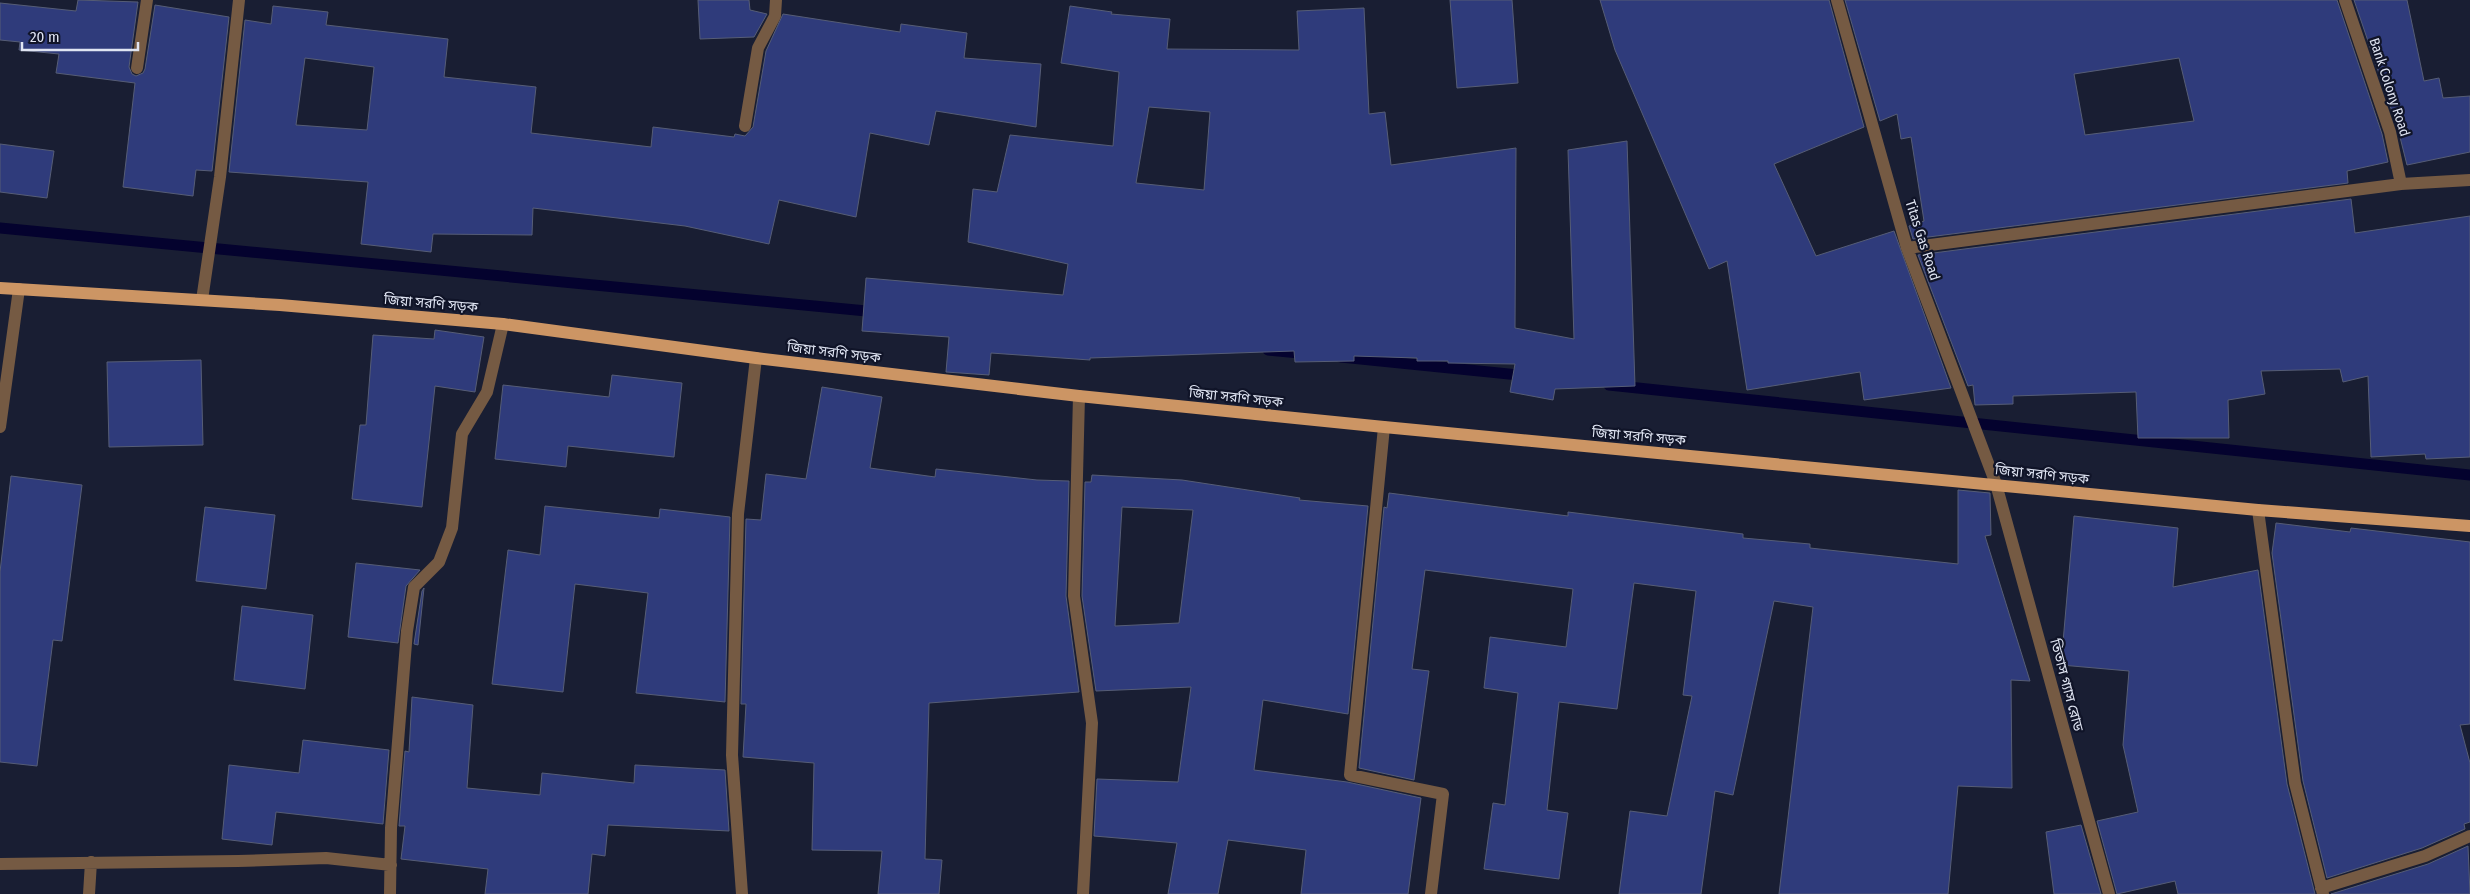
<svg xmlns="http://www.w3.org/2000/svg" width="2470" height="894" viewBox="0 0 2470 894" font-family="'Fira Sans Condensed','Noto Sans Bengali',sans-serif">
	<style>
		.lines { fill: none; stroke-linecap: round; stroke-linejoin: round }
		.stream { stroke: #04022e; stroke-width: 11 }
		.building { fill: #2f3b7b; stroke: #565d76; fill-rule: evenodd }
		.minor { stroke: #755a43; stroke-width: 12 }
		.major { stroke: #cc9564; stroke-width: 12 }
		.labels { text-anchor: middle; stroke-width: 4.5; stroke-linejoin: round; paint-order: stroke }
		.street-label { font-size: 14px; fill: #e0e5f3; stroke: #101428 }
	</style>
	<rect width="100%" height="100%" fill="#191e33"/>
	<g class="lines">
		<path class="stream" d="M0 228 877 312
			M1268 350 1310 354
			M1341 357 1529 376
			M1609 385 2470 475"/>
	</g>
	<path class="building" d="M78 0 138 2 129 67 132 74 136 76 143 73 145 69 155 5 229 17 212 171 196 170 193 196 123 187 135 83 56 73 59 54 19 50 20 42 0 40V3L76 11Z
		M698 0H749L750 10 767 14 754 37 700 39Z
		M1450 0H1512L1518 83 1457 88Z
		M1600 0H1829L1864 127 1774 164 1816 256 1894 231 1951 388 1864 400 1860 372 1747 390 1727 261 1709 269 1615 50Z
		M1845 0H2337L2382 134 2388 162 2347 171 2348 183 1913 239 1909 226 1924 221 1911 137 1901 139 1897 114 1880 121ZM2179 58 2194 121 2085 135 2074 74Z
		M2354 0H2407L2424 81 2439 78 2443 98 2470 96V152L2407 165 2398 129Z
		M273 6 328 12 326 25 448 39 444 77 536 87 531 133 651 147 653 127 734 137 735 134 745 136 753 127 766 51 783 14 900 32 901 24 967 33 964 58 1041 64 1036 127 936 111 929 145 870 133 856 217 779 200 769 244 685 226 533 208 532 235 433 234 431 252 361 244 368 182 229 172 245 20 271 24ZM305 58 374 67 367 130 296 125Z
		M1070 6 1112 12 1111 14 1170 19 1167 49 1299 50 1297 11 1364 8 1369 114 1385 112 1391 165 1516 148 1515 328 1574 339 1568 150 1627 141 1635 386 1555 389 1553 400 1510 392 1515 364 1448 363V361H1417V358L1354 356V361L1295 362 1294 351 1090 358V360L991 353 989 375 946 372 949 337 862 331 866 278 1063 295 1068 264 968 242 973 189 997 192 1010 135 1113 146 1119 72 1061 63ZM1149 107 1210 112 1204 190 1136 183Z
		M0 144 54 151 47 198 0 192Z
		M2351 199 2355 233 2470 216V457L2426 459 2425 454 2371 457 2368 376 2343 382 2340 369 2261 371 2265 394 2228 400 2229 438H2138L2136 392 2013 396V404L1975 405 1973 385 1968 386 1918 255Z
		M435 330 484 337 475 392 435 386 422 507 352 499 360 425H366L373 335 434 339Z
		M201 360 203 445 109 447 107 362Z
		M612 375 682 383 674 457 568 446 566 467 495 459 503 385 609 397Z
		M822 387 882 397 870 468 935 477 936 469 1037 480 1069 481 1066 596 1079 692 929 703 925 859 942 860 939 894H878L882 851 812 850 814 763 743 757 746 704H741L746 519 761 520 766 474 806 479Z
		M1092 475 1182 480 1300 498 1299 500 1368 506 1348 714 1263 700 1254 770 1347 782 1421 798 1408 894H1301L1306 850 1228 840 1218 894H1168L1177 843 1094 836 1097 779 1178 782 1191 687 1096 691 1082 596 1085 482H1091ZM1122 507 1193 510 1179 623 1115 626Z
		M11 476 82 485 62 641 53 640 37 766 0 762V572Z
		M1958 490 1990 493 1991 535 1985 536 2030 681 2011 680 2012 788 1958 786 1948 894H1779L1813 607 1774 601 1733 795 1715 791 1701 894H1619L1630 811 1667 816 1692 696 1683 695 1696 591 1634 583 1617 709 1559 702 1547 810 1568 813 1559 879 1484 869 1493 803 1505 805 1518 693 1484 688 1490 637 1566 647 1573 589 1425 570 1412 669 1429 671 1414 780 1359 768 1384 507 1387 508 1389 493 1568 516V512L1743 534V538L1810 544V548L1958 564Z
		M545 506 659 518 660 509 730 517 725 702 636 693 648 593 575 584 563 692 492 684 508 550 540 555Z
		M205 507 275 515 266 589 196 581Z
		M2074 516 2178 528 2173 587 2258 570 2287 784 2315 894H2178L2175 881 2117 894 2097 821 2138 812 2123 745 2129 671 2061 665Z
		M2276 523 2350 532 2351 528 2470 542V724L2460 725 2470 763V822L2464 824 2465 829 2422 848 2327 878 2303 781 2272 553Z
		M356 563 420 570 406 586 398 643 348 637Z
		M424 588 418 645 414 644 422 591Z
		M242 606 313 615 305 689 234 680Z
		M412 697 473 705 467 788 540 795 542 773 634 783 635 765 725 770 729 831 608 825 605 856 592 854 588 894H485L488 869 401 859 405 826H399L405 751 409 752Z
		M303 740 389 750 383 824 276 812 272 845 222 839 229 765 299 773Z
		M2081 825 2101 894H2054L2046 832Z
		M2468 846 2470 894H2331L2428 864Z"/>
	<g class="lines">
		<path class="minor" d="M1837 0 1907 248 1996 484 2109 894
			M2345 0 2390 132 2401 184
			M137 68 147 0
			M745 126 758 48 775 16 776 0
			M1907 248 2401 184 2470 180
			M202 300 220 177 239 0
			M1079 396 1074 596 1092 723 1083 894
			M0 427 19 289
			M1384 427 1350 775 1443 794 1431 894
			M2258 510 2295 783 2323 894
			M0 864 238 861 326 858 391 865
			M2321 888 2425 856 2470 836
			M89 894 91 862
			M390 894 391 828 407 631 414 587 439 562 452 528 462 434 487 392 503 324
			M742 894 732 755 738 514 756 358"/>
		<path class="major" d="M0 288 280 305 503 324 756 358 1079 396 1384 427 2258 510 2470 526"/>
	</g>
	<g class="labels">
		<g class="street-label">
			<text transform="translate(2390 87) rotate(72)" y="5">Bank Colony Road</text>
			<text transform="translate(1923 240) rotate(72)" y="5">Titas Gas Road</text>
			<text transform="translate(431 303) rotate(5)" y="5">জিয়া সরণি সড়ক</text>
			<text transform="translate(834 352) rotate(7)" y="5">জিয়া সরণি সড়ক</text>
			<text transform="translate(1236 397) rotate(6)" y="5">জিয়া সরণি সড়ক</text>
			<text transform="translate(1639 436) rotate(5)" y="5">জিয়া সরণি সড়ক</text>
			<text transform="translate(2042 474) rotate(6)" y="5">জিয়া সরণি সড়ক</text>
			<text transform="translate(2067 685) rotate(75)" y="5">তিতাস গ্যাস রোড</text>
		</g>
	</g>
	<path d="M22 42v8h116v-8" fill="none" stroke="#e0e5f3" stroke-width="2.5"/>
	<text x="30" y="42" font-size="15" fill="#e0e5f3" stroke="#101428" stroke-width="4" paint-order="stroke">20 m</text>
</svg>
